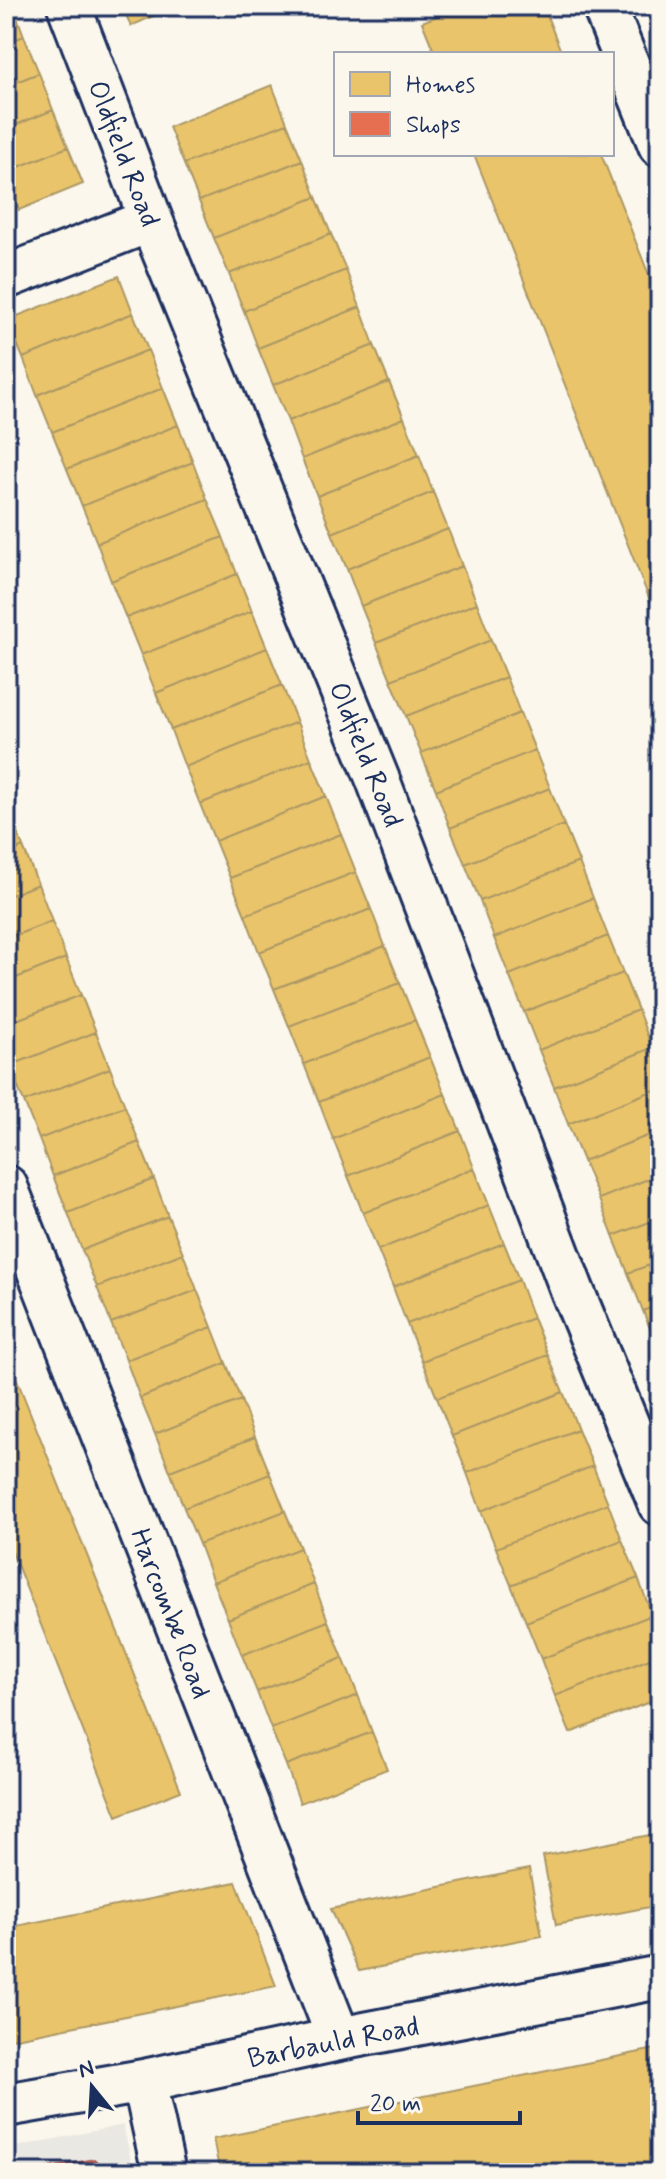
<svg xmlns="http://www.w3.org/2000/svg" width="666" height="2179" viewBox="0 0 666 2179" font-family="Mynerve,sans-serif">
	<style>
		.built { fill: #eae8e2 }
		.homes { fill: #e9c46a; stroke: #ab9766; stroke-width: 2 }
		.shops { fill: #e76f51; stroke: #aa5c55; stroke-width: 2 }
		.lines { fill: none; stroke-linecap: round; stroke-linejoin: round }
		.minor-casing { stroke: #1b2f5e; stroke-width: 48 }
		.minor { stroke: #fbf7ec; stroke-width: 42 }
		.labels { text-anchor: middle; stroke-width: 8; stroke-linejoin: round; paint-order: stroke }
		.street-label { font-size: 28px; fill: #1b2f5e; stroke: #fbf7ec }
	</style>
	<rect width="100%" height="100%" fill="#fbf7ec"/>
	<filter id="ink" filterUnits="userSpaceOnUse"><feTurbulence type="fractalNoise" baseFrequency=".0125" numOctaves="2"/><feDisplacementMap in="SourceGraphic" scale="16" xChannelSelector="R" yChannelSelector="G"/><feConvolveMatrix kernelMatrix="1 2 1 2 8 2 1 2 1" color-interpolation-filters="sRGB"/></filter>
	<g filter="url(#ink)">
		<path class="built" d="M123 2125 134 2173H10L6 2149Z"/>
		<path class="homes" d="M6 6H13L24 36 6 43Z
			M122 6H165L167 10 131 26Z
			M462 6H543L562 54H435L422 22Z
			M24 36 39 73 6 86V43Z
			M39 73 53 110 6 129V86Z
			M272 85 287 123 184 164 169 127Z
			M53 110 68 147 6 172V129Z
			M287 123 302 160 199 201 184 164Z
			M68 147 83 184 19 210 6 172Z
			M474 154H601L660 303V626Z
			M302 160 316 197 214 238 199 201Z
			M316 197 331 234 229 274 214 238Z
			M331 234 346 270 244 311 229 274Z
			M346 270 360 307 258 348 244 311Z
			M119 276 133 313 23 358 7 320Z
			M360 307 374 345 273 385 258 348Z
			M133 313 148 350 37 395 23 358Z
			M374 345 389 382 288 421 273 385Z
			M148 350 163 388 52 432 37 395Z
			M389 382 404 418 302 459 288 421Z
			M163 388 178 425 67 469 52 432Z
			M404 418 419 455 317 496 302 459Z
			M178 425 193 462 82 506 67 469Z
			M419 455 433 492 332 533 317 496Z
			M193 462 207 499 97 543 82 506Z
			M433 492 448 529 347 569 332 533Z
			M207 499 223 537 111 581 97 543Z
			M448 529 462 566 361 606 347 569Z
			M223 537 237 574 126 618 111 581Z
			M462 566 477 603 376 643 361 606Z
			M237 574 252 611 141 655 126 618Z
			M477 603 491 640 391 680 376 643Z
			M252 611 267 648 156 693 141 655Z
			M491 640 506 677 406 716 391 680Z
			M267 648 282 685 171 730 156 693Z
			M506 677 520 713 421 753 406 716Z
			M282 685 297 722 185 767 171 730Z
			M520 713 535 750 436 790 421 753Z
			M297 722 311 759 200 804 185 767Z
			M535 750 550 788 450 828 436 790Z
			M311 759 326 796 215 841 200 804Z
			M550 788 564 825 465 864 450 828Z
			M326 796 341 834 230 878 215 841Z
			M9 811 23 847 6 854V812Z
			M564 825 579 862 480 901 465 864Z
			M341 834 356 872 245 915 230 878Z
			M23 847 38 884 6 897V854Z
			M579 862 593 898 494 938 480 901Z
			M356 872 371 909 259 952 245 915Z
			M38 884 52 921 6 939V897Z
			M593 898 608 936 509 975 494 938Z
			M371 909 385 946 274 989 259 952Z
			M52 921 66 958 6 982V939Z
			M608 936 623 973 524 1012 509 975Z
			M385 946 400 983 289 1026 274 989Z
			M66 958 81 995 6 1024V982Z
			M623 973 638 1010 539 1050 524 1012Z
			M400 983 415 1020 304 1064 289 1026Z
			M81 995 96 1032 9 1066 6 1057V1024Z
			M638 1010 652 1048 554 1087 539 1050Z
			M415 1020 430 1057 319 1102 304 1064Z
			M96 1032 110 1068 24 1102 9 1066Z
			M652 1048 660 1068V1088L568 1124 554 1087Z
			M430 1057 445 1094 333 1139 319 1102Z
			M110 1068 125 1106 39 1139 24 1102Z
			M660 1088V1131L583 1161 568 1124Z
			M445 1094 460 1131 348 1176 333 1139Z
			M125 1106 139 1142 53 1176 39 1139Z
			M460 1131 474 1168 363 1213 348 1176Z
			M660 1131V1174L599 1199 583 1161Z
			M139 1142 154 1179 68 1213 53 1176Z
			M474 1168 489 1205 378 1250 363 1213Z
			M660 1174V1218L613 1236 599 1199Z
			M154 1179 168 1216 82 1250 68 1213Z
			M489 1205 504 1243 393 1287 378 1250Z
			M168 1216 183 1253 97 1287 82 1250Z
			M660 1218V1261L628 1273 613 1236Z
			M504 1243 519 1280 407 1324 393 1287Z
			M183 1253 197 1290 111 1323 97 1287Z
			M660 1261V1304L643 1311 628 1273Z
			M519 1280 533 1318 422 1361 407 1324Z
			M197 1290 212 1327 126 1360 111 1323Z
			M660 1304V1348H658L643 1311Z
			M533 1318 548 1355 437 1398 422 1361Z
			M212 1327 226 1363 140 1398 126 1360Z
			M6 1352 181 1791 117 1816 6 1537Z
			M548 1355 563 1392 452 1436 437 1398Z
			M226 1363 241 1400 155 1434 140 1398Z
			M563 1392 578 1429 467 1473 452 1436Z
			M241 1400 255 1437 170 1471 155 1434Z
			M578 1429 593 1466 481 1511 467 1473Z
			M255 1437 270 1474 184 1508 170 1471Z
			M593 1466 608 1503 496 1548 481 1511Z
			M270 1474 285 1511 199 1544 184 1508Z
			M608 1503 622 1540 511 1585 496 1548Z
			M285 1511 300 1548 213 1582 199 1544Z
			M622 1540 638 1578 526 1622 511 1585Z
			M300 1548 314 1584 228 1619 213 1582Z
			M638 1578 652 1615 541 1659 526 1622Z
			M314 1584 328 1621 242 1655 228 1619Z
			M652 1615 660 1635V1655L555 1696 541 1659Z
			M328 1621 343 1658 257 1692 242 1655Z
			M660 1655V1698L570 1733 555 1696Z
			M343 1658 358 1695 271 1729 257 1692Z
			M358 1695 372 1732 286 1765 271 1729Z
			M372 1732 387 1769 300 1803 286 1765Z
			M660 1833V1905L556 1925 543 1856Z
			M529 1869 542 1936 359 1971 331 1909Z
			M236 1882 276 1986 6 2040V1928Z
			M660 2048V2172L220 2173 213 2139Z"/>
		<path class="shops" d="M94 2159 109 2173H46L45 2169Z"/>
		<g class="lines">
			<g class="minor-casing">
				<path id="minor" d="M69 6 151 220 378 780 572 1290 660 1504
					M604 6 660 145
					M6 277 151 220
					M6 1187 339 2039
					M144 2081 164 2173
					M6 2105 144 2081 339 2039 660 1977"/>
			</g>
			<use href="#minor" class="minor"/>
		</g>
	</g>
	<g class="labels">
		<g class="street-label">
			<text transform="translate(125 153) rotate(69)" y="10">Oldfield Road</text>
			<text transform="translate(367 754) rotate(68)" y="10">Oldfield Road</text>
			<text transform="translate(172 1613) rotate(69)" y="10">Harcombe Road</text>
			<text transform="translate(333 2041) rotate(-11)" y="10">Barbauld Road</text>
		</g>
	</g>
	<rect width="666" height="2179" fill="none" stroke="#fbf7ec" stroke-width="32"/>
	<rect x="16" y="16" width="634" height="2147" fill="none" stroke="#1b2f5e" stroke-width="3" filter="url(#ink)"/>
	<rect x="334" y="52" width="280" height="104" fill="#fbf7ec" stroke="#a1a7b3" stroke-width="2"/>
	<rect x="350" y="72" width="40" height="24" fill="#e9c46a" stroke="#a1a7b3" stroke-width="2"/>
	<text x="406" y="92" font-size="24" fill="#1b2f5e">Homes</text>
	<rect x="350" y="112" width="40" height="24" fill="#e76f51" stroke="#a1a7b3" stroke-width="2"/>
	<text x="406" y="132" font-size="24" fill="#1b2f5e">Shops</text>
	<g transform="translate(92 2087) rotate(342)" stroke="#fbf7ec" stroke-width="6" paint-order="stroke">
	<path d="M0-6L14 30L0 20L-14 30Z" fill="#1b2f5e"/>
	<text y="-12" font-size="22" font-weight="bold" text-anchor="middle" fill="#1b2f5e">N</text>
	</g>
	<path d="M358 2111v12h162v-12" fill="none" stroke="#1b2f5e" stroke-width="4"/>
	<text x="370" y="2111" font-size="24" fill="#1b2f5e" stroke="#fbf7ec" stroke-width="6" paint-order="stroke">20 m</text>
</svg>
